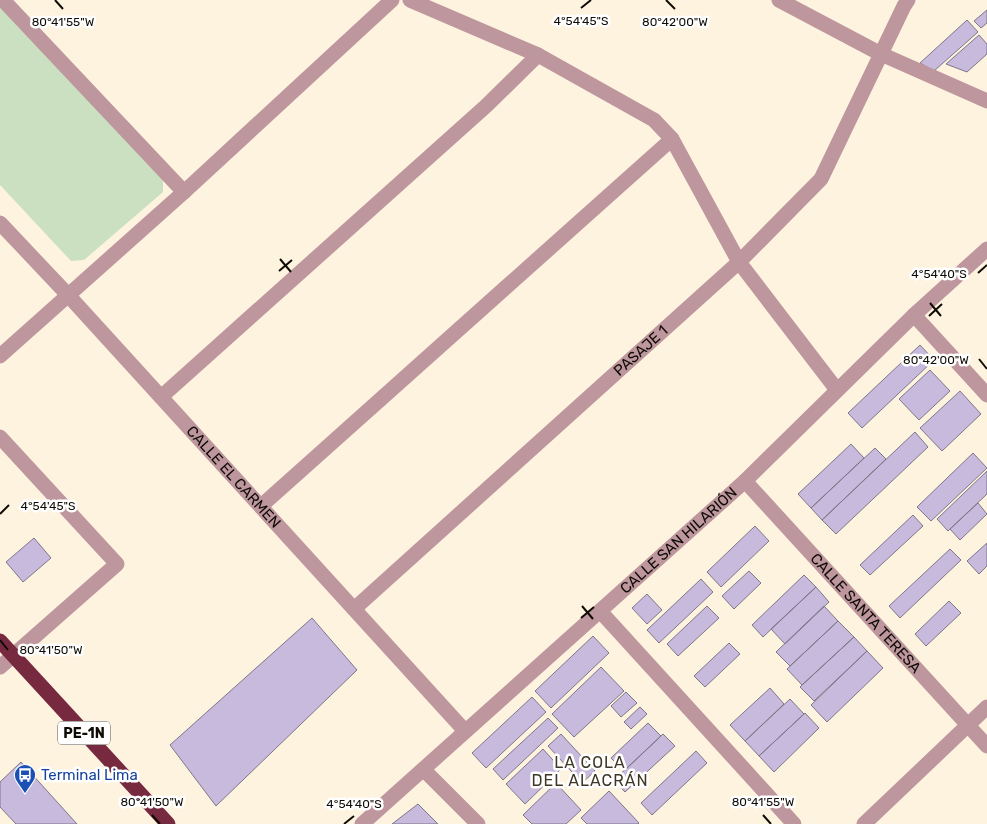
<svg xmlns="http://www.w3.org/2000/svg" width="987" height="824" viewBox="0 0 987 824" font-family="Rubik,sans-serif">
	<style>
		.green { fill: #cbe0c1 }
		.building { fill: #c7badd; stroke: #7e7789 }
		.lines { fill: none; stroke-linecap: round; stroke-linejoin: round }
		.street { stroke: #be969e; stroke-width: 15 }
		.highway { stroke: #76293f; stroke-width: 15 }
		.ticks { fill: none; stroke: #0f0c06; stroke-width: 2 }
		.labels { text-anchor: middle; stroke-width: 5; stroke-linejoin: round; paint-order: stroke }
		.shield { fill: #fff; stroke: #575551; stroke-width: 1 }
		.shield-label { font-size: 14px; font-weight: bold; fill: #0f0c06 }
		.street-label { font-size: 15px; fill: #0f0c06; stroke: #fff }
		.transit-label { font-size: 15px; fill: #164399; stroke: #fff; text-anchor: start }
		.neighbourhood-label { font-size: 16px; letter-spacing: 1px; fill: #3f3726; stroke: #fff }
		.ticks-label { font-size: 12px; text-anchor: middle; fill: #0f0c06; stroke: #fff; stroke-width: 5; stroke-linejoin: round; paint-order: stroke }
	</style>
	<rect width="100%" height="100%" fill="#fef3df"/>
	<path class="green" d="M0 3 163 179V192L84 260 71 261 0 185Z"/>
	<path class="building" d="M987 10V23L981 28 974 21Z
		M967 20 978 32 934 71 920 63Z
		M979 35 987 44V54L967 72 946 64Z
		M920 345 934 360 862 428 848 413Z
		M930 370 950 391 919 420 899 399Z
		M960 391 981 414 942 451 920 428Z
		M915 432 928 447 836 534 822 520Z
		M851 444 864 458 811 508 798 494Z
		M875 448 886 459 822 520 811 508Z
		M973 453 987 468 931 521 917 507Z
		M987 471V494L948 531 937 519Z
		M978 503 987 514 960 540 950 529Z
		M913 515 923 526 870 575 860 565Z
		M755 526 769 541 721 587 707 572Z
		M34 538 51 558 23 582 6 562Z
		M987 543V566L979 574 967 561Z
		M950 549 961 560 900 618 889 606Z
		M749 571 761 583 734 609 722 596Z
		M804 575 816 587 763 637 752 625Z
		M701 579 713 592 659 643 647 630Z
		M816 587 829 602 785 644 771 629Z
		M647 594 662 610 647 624 632 608Z
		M949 601 961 613 926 646 915 634Z
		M707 606 719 618 678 656 667 644Z
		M824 606 838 621 790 666 776 652Z
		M312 618 357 670 216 806 170 745Z
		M838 621 854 637 802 685 787 669Z
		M593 636 609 653 551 708 535 691Z
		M854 637 867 651 814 701 800 687Z
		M729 643 740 654 705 687 694 676Z
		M867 651 883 668 827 722 811 705Z
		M601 667 624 691 574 737 552 714Z
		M770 688 784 704 745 741 730 725Z
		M626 692 637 703 621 717 611 706Z
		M532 697 546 712 486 768 472 753Z
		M790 699 804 714 759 756 745 741Z
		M640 707 647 714 631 729 624 722Z
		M805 713 819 728 774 772 759 756Z
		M548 718 558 728 503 780 493 769Z
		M648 723 661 736 624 771 611 758Z
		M561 734 595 771 582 783 548 746Z
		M663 734 675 746 625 792 614 780Z
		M543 749 561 769 525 804 506 784Z
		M696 751 707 763 652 815 641 803Z
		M21 762 77 824H16L0 807V782Z
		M556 783 581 810 566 824H532L523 815Z
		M609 791 639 823 638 824H587L581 818Z
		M418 804 438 824H392Z"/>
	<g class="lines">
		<g class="street">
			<path d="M3 0 184 192"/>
			<path d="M410 0 538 55 654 120 672 139 739 262 837 390"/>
			<path d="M779 0 881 54 987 101"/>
			<path id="s1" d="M0 223 68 295 465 731"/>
			<path d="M914 315 987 395"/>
			<path d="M0 356 184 192 392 0"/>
			<path d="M161 397 486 106 538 55"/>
			<path d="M0 437 117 564 0 667"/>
			<path id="s2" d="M745 481 987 746"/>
			<path d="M261 506 672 139"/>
			<path id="s3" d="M354 609 739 262 821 179 904 6 908 0"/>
			<path d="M600 611 794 824"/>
			<path d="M424 770 478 824"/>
			<path id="s4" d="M362 824 745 481 914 315 987 249"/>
			<path d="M864 824 987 707"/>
		</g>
		<path class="highway" d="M0 641 168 824"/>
	</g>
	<path class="ticks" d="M55 0 63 9M666 0 675 9M581 8 591 0M280 259 291 272M279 271 292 260M978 273 987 265M930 303 941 316M929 316 942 304M979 359 987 369M0 514 9 505M582 606 593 619M581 618 594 607M0 640 8 650M152 815 160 824M763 815 771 824M344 824 354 816"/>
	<defs>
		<g id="bus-pin" transform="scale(1.125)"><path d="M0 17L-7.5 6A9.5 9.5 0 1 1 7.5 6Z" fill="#1a4fb4" stroke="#fff"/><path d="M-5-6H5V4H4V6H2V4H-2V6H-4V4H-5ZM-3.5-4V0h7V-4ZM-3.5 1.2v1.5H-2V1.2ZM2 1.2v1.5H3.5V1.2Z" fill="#fff"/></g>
	</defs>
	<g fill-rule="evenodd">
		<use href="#bus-pin" x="25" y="775"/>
	</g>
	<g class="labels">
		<rect class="shield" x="58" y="721.5" width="52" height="23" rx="4"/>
		<g class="shield-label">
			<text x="84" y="738">PE-1N</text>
		</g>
		<g class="street-label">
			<text dy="5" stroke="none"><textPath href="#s3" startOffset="386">PASAJE 1</textPath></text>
			<text dy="5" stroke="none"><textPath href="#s1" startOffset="345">CALLE EL CARMEN</textPath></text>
			<text dy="5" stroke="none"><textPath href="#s4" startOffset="425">CALLE SAN HILARIÓN</textPath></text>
			<text dy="5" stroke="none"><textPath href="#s2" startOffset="179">CALLE SANTA TERESA</textPath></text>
		</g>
		<g class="transit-label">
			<text x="41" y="780">Terminal Lima</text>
		</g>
		<g class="neighbourhood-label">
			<text x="590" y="768">LA COLA<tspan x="590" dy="18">DEL ALACRÁN</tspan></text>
		</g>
	</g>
	<g class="ticks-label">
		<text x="581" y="25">4°54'45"S</text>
		<text x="63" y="26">80°41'55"W</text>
		<text x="675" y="26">80°42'00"W</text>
		<text x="939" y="278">4°54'40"S</text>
		<text x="936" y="364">80°42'00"W</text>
		<text x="48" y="510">4°54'45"S</text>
		<text x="51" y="654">80°41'50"W</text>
		<text x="152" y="806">80°41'50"W</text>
		<text x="763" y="806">80°41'55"W</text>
		<text x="354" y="808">4°54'40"S</text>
	</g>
</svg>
